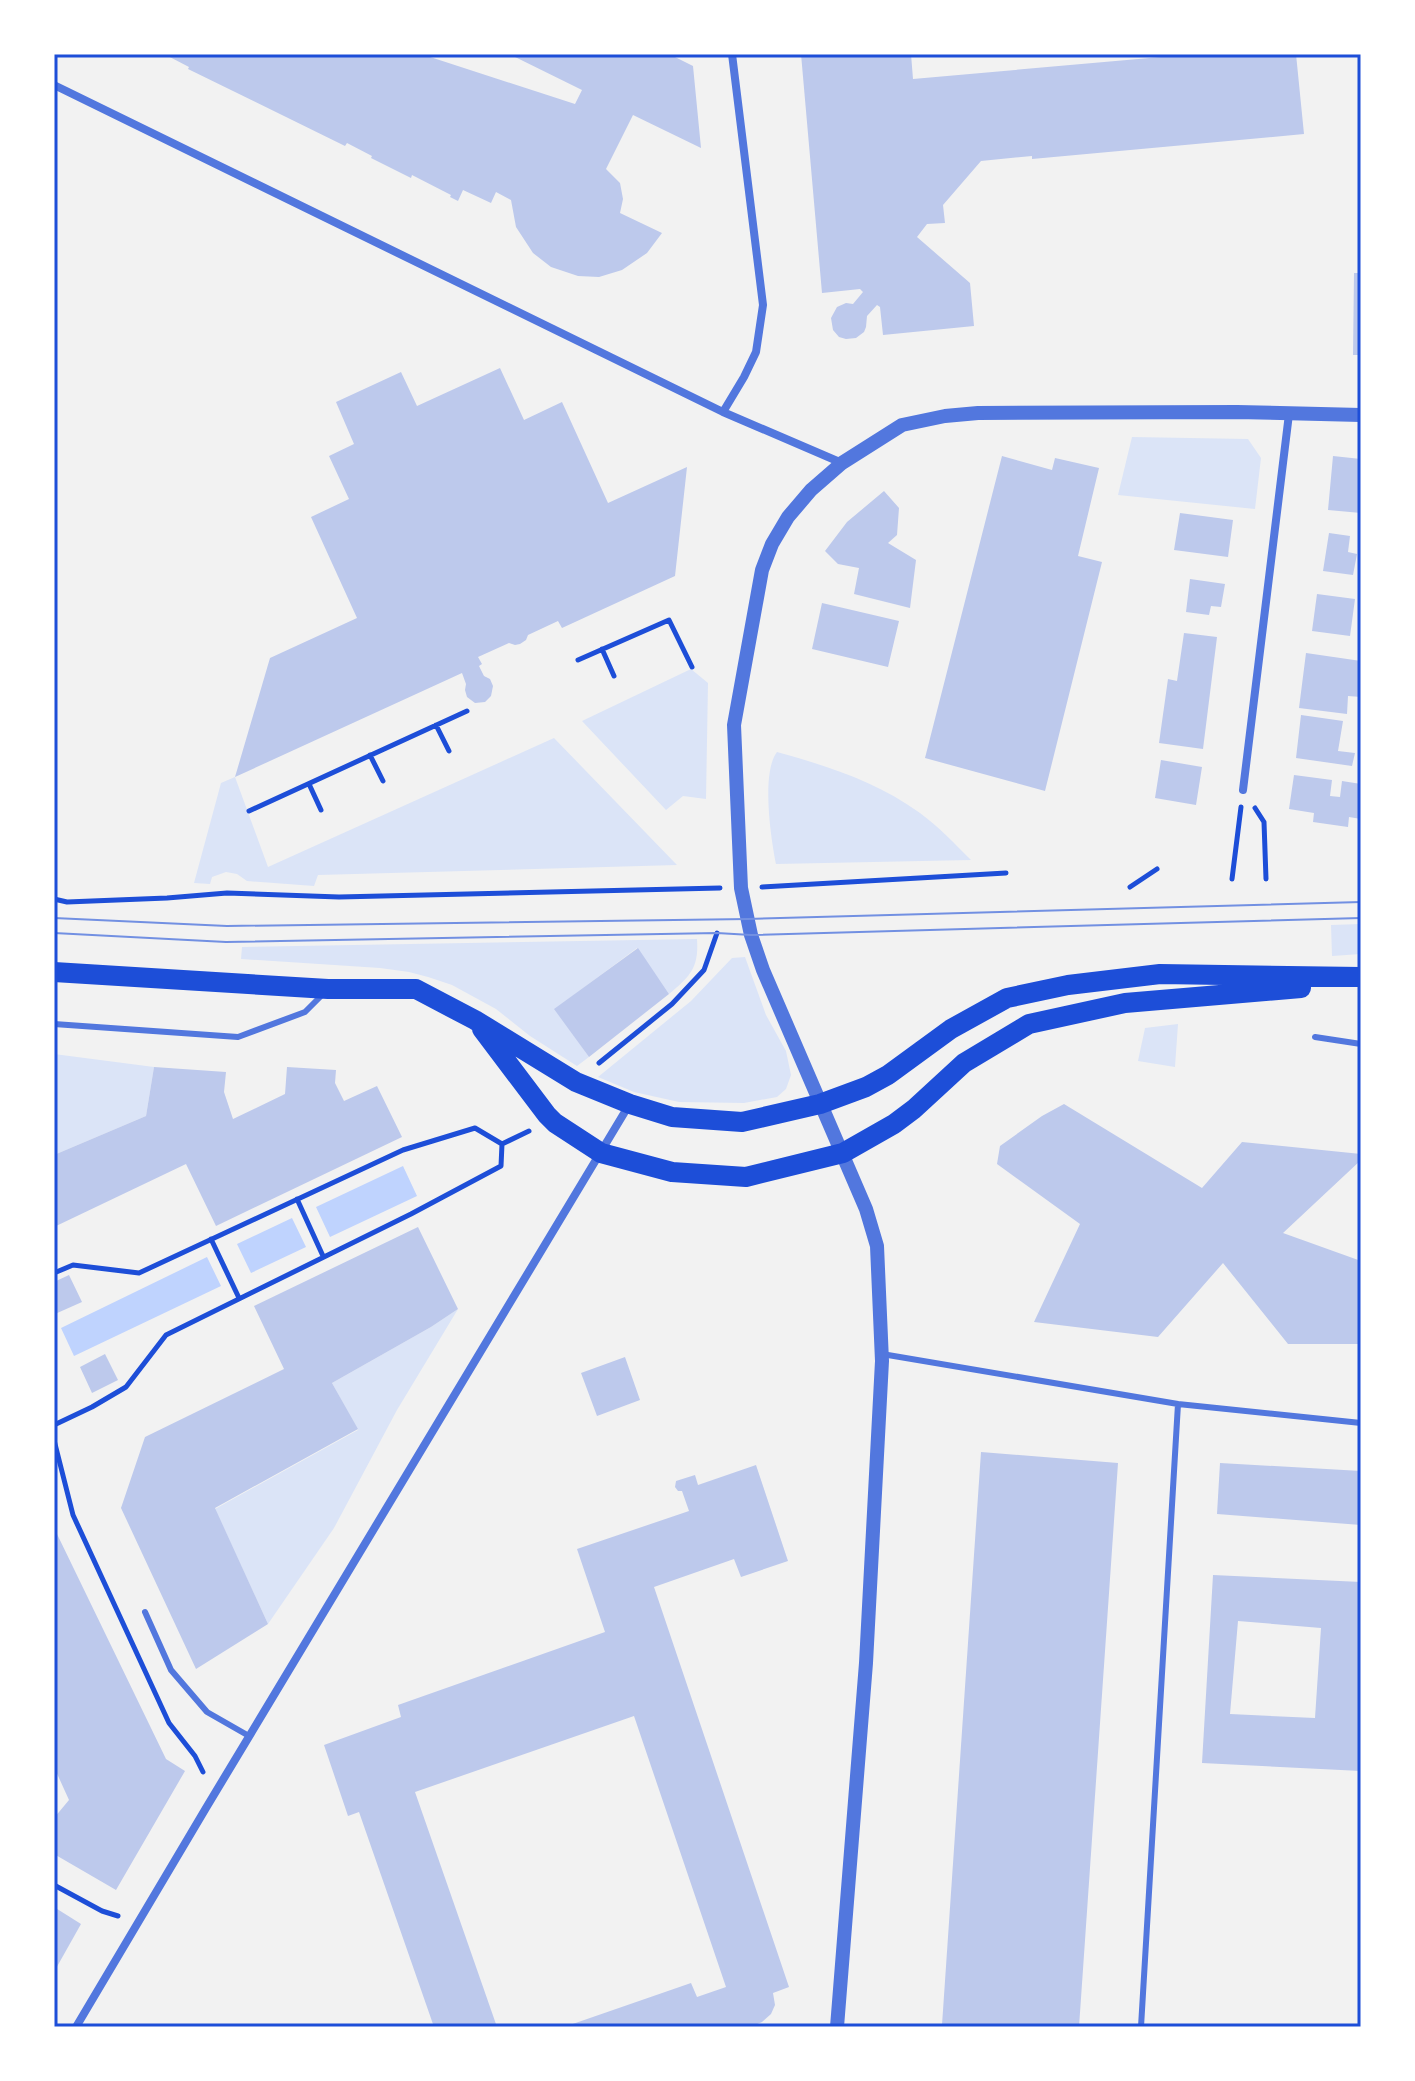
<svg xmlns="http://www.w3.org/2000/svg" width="1415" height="2081" viewBox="0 0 1415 2081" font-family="Literata,serif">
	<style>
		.green { fill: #dbe4f7 }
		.water { fill: #bfd3fe }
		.building { fill: #bdc9ec; fill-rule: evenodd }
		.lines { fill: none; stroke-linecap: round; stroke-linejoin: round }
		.path { stroke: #1d4ed8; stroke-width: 5 }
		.service { stroke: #5277de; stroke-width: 6 }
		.minor { stroke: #5277de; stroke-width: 8 }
		.tertiary { stroke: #5277de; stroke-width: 14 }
		.primary { stroke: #1d4ed8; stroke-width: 20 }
		.tram { stroke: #7290e2; stroke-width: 2 }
		.neatline { fill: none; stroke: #1d4ed8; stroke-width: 3 }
	</style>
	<rect width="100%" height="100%" fill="#f2f2f2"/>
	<path class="green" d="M1132 437 1248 439 1261 458 1255 509 1118 495Z
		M691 669 708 683 706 799 683 796 666 810 582 721Z
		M554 738 677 865 318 875 314 886 247 881 237 874 226 872 212 877 210 884 194 883 221 783 235 777 268 867Z
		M777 752C828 766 877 782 920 813 939 827 955 844 971 860L776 864C771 839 761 773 777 752Z
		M1361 924V954L1332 956 1331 925Z
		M697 939C699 968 690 976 669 994L637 948 555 1009 589 1057 577 1066 530 1036 496 1009 452 985 428 977 409 972 380 968 241 959 242 947Z
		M745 957 766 1015 786 1051 791 1075 786 1089 777 1097 744 1103 679 1102 634 1092 598 1077 691 1001 732 958Z
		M1178 1024 1175 1067 1138 1061 1145 1028Z
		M54 1054 154 1067 146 1116 54 1155Z
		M458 1309 397 1410 334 1528 268 1624 215 1509 358 1430 332 1383 431 1327Z"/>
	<path class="water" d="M403 1166 417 1196 330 1237 316 1207Z
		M292 1218 306 1247 251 1273 237 1244Z
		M207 1257 221 1286 74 1356 61 1328Z"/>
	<path class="building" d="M164 54H421L575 104 582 90 509 54H669L693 66 701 148 633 115 606 169 620 183 623 199 620 213 662 233 647 253 622 270 599 277 578 276 551 267 533 253 516 227 511 200 496 192 491 203 463 190 458 201 450 197 451 195 412 175 411 178 371 158 372 156 347 143 345 146 188 69 189 67Z
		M801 54H911L913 79 1195 54H1296L1304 134 1032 159V156L981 161 943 205 945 223 927 224 917 237 970 283 974 326 883 335 880 307 877 305 867 316 866 327 864 332 856 338 846 339 839 337 833 330 831 318 837 307 846 303 853 304 863 292 860 289 822 293Z
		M1354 273H1361V355H1353Z
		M500 368 524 420 562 402 608 503 687 467 675 576 562 628 558 621 528 635 526 640 520 644 515 645 509 643 478 657 482 664 479 666 484 676 490 679 493 686 491 696 485 702 475 703 467 697 465 690 466 684 462 673 235 777 270 658 357 618 311 517 349 499 329 456 354 444 336 402 401 372 417 406Z
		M1002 456 1052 470 1055 458 1099 468 1078 556 1102 562 1045 791 925 758Z
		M1333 456 1361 459V513L1328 510Z
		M884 491 899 508 897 535 888 543 916 560 910 608 854 594 859 568 838 564 825 551 847 522Z
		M1180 513 1233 520 1228 557 1174 550Z
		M1329 533 1350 536 1348 552 1357 554 1353 575 1323 571Z
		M1190 579 1225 584 1221 607 1211 606 1209 615 1186 612Z
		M1317 594 1355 599 1350 636 1312 631Z
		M822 603 899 621 888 667 812 649Z
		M1184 633 1217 637 1203 749 1159 743 1168 679 1177 681Z
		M1306 653 1361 661V697L1348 696 1347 714 1299 708Z
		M1301 715 1343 721 1338 751 1355 753 1352 766 1296 758Z
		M1161 760 1202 767 1196 805 1155 798Z
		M1294 775 1332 780 1330 796 1340 797 1342 781 1361 784V819L1349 817 1348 827 1313 822 1314 813 1289 809Z
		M638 948 669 994 589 1057 554 1009Z
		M154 1067 226 1072 224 1092 233 1119 285 1094 287 1067 336 1070 335 1083 344 1101 377 1086 402 1137 216 1226 186 1164 54 1227V1155L146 1116Z
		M1064 1104 1202 1188 1242 1142 1361 1154V1160L1283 1233 1361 1261V1344H1288L1223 1263 1158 1337 1034 1322 1080 1224 997 1164 1000 1146 1042 1116Z
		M418 1227 458 1309 431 1327 332 1383 358 1429 215 1508 268 1624 196 1669 121 1508 145 1437 284 1369 254 1306Z
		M69 1275 82 1302 55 1314 54 1282Z
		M105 1354 118 1380 92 1393 80 1367Z
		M625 1357 640 1400 597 1416 581 1373Z
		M981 1452 1118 1463 1079 2027H975L942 2025Z
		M1220 1463 1361 1471V1525L1217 1514Z
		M756 1465 788 1561 741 1577 734 1559 654 1587 789 1987 773 1993 775 2005 771 2014 762 2022 750 2027H564L691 1983 697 1997 726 1987 634 1716 415 1792 497 2027H434L359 1812 348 1816 324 1745 401 1717 398 1705 605 1632 577 1549 689 1511 682 1491H678L675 1487 676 1481 695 1475 698 1485Z
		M57 1534 166 1759 185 1771 116 1890 54 1854V1818L69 1800 54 1767V1536Z
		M1213 1575 1361 1582V1771L1202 1763ZM1238 1621 1321 1628 1315 1718 1230 1714Z
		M54 1907 81 1924 54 1972Z"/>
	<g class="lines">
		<path class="path" d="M602 649 614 676
			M578 660 669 620 692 667
			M436 725 449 751
			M370 755 383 781
			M309 784 321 810
			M1255 808 1264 822 1266 879
			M249 811 467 711
			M1232 879 1241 807
			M762 887 1006 873
			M1130 887 1157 869
			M54 899 67 902 167 898 227 893 339 897 720 888
			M599 1063 672 1004 704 970 717 933
			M297 1199 323 1256
			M211 1239 239 1298
			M54 1273 73 1265 139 1273 403 1150 475 1128 502 1144
			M54 1425 92 1407 126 1387 166 1335 411 1214 501 1166 502 1144 529 1131
			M54 1440 73 1515 169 1723 195 1756 203 1772
			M54 1885 102 1911 118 1916"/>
		<path class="service" d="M54 1024 238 1037 305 1012 322 995
			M1315 1037 1361 1044
			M882 1354 1178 1404 1141 2027
			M1178 1404 1361 1423
			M145 1612 171 1670 207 1712 249 1736"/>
		<path class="minor" d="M54 85 723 412 842 463
			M723 412 744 377 756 352 763 305 732 54
			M1243 790 1289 414
			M76 2027 206 1808 629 1105"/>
		<path class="tertiary" d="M837 2027 866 1663 882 1361 877 1246 866 1209 763 970 751 935 741 888 734 725 762 570 772 544 788 517 811 490 842 463 902 425 945 416 978 413 1237 412 1361 415"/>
		<path class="primary" d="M54 972 328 989H416L475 1020 576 1082 630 1104 672 1117 742 1122 820 1104 866 1087 888 1075 951 1029 1007 998 1068 985 1160 974 1361 977
			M482 1029 547 1115 555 1123 601 1153 672 1172 746 1177 843 1153 894 1124 914 1109 964 1063 1029 1024 1125 1003 1301 988"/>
		<path class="tram" d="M54 918 227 926 748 919 1361 902
			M54 933 226 942 717 933 751 935 1361 918"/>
	</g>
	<rect width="1415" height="2081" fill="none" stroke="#ffffff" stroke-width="112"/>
	<rect x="56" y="56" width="1303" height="1969" class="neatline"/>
</svg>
